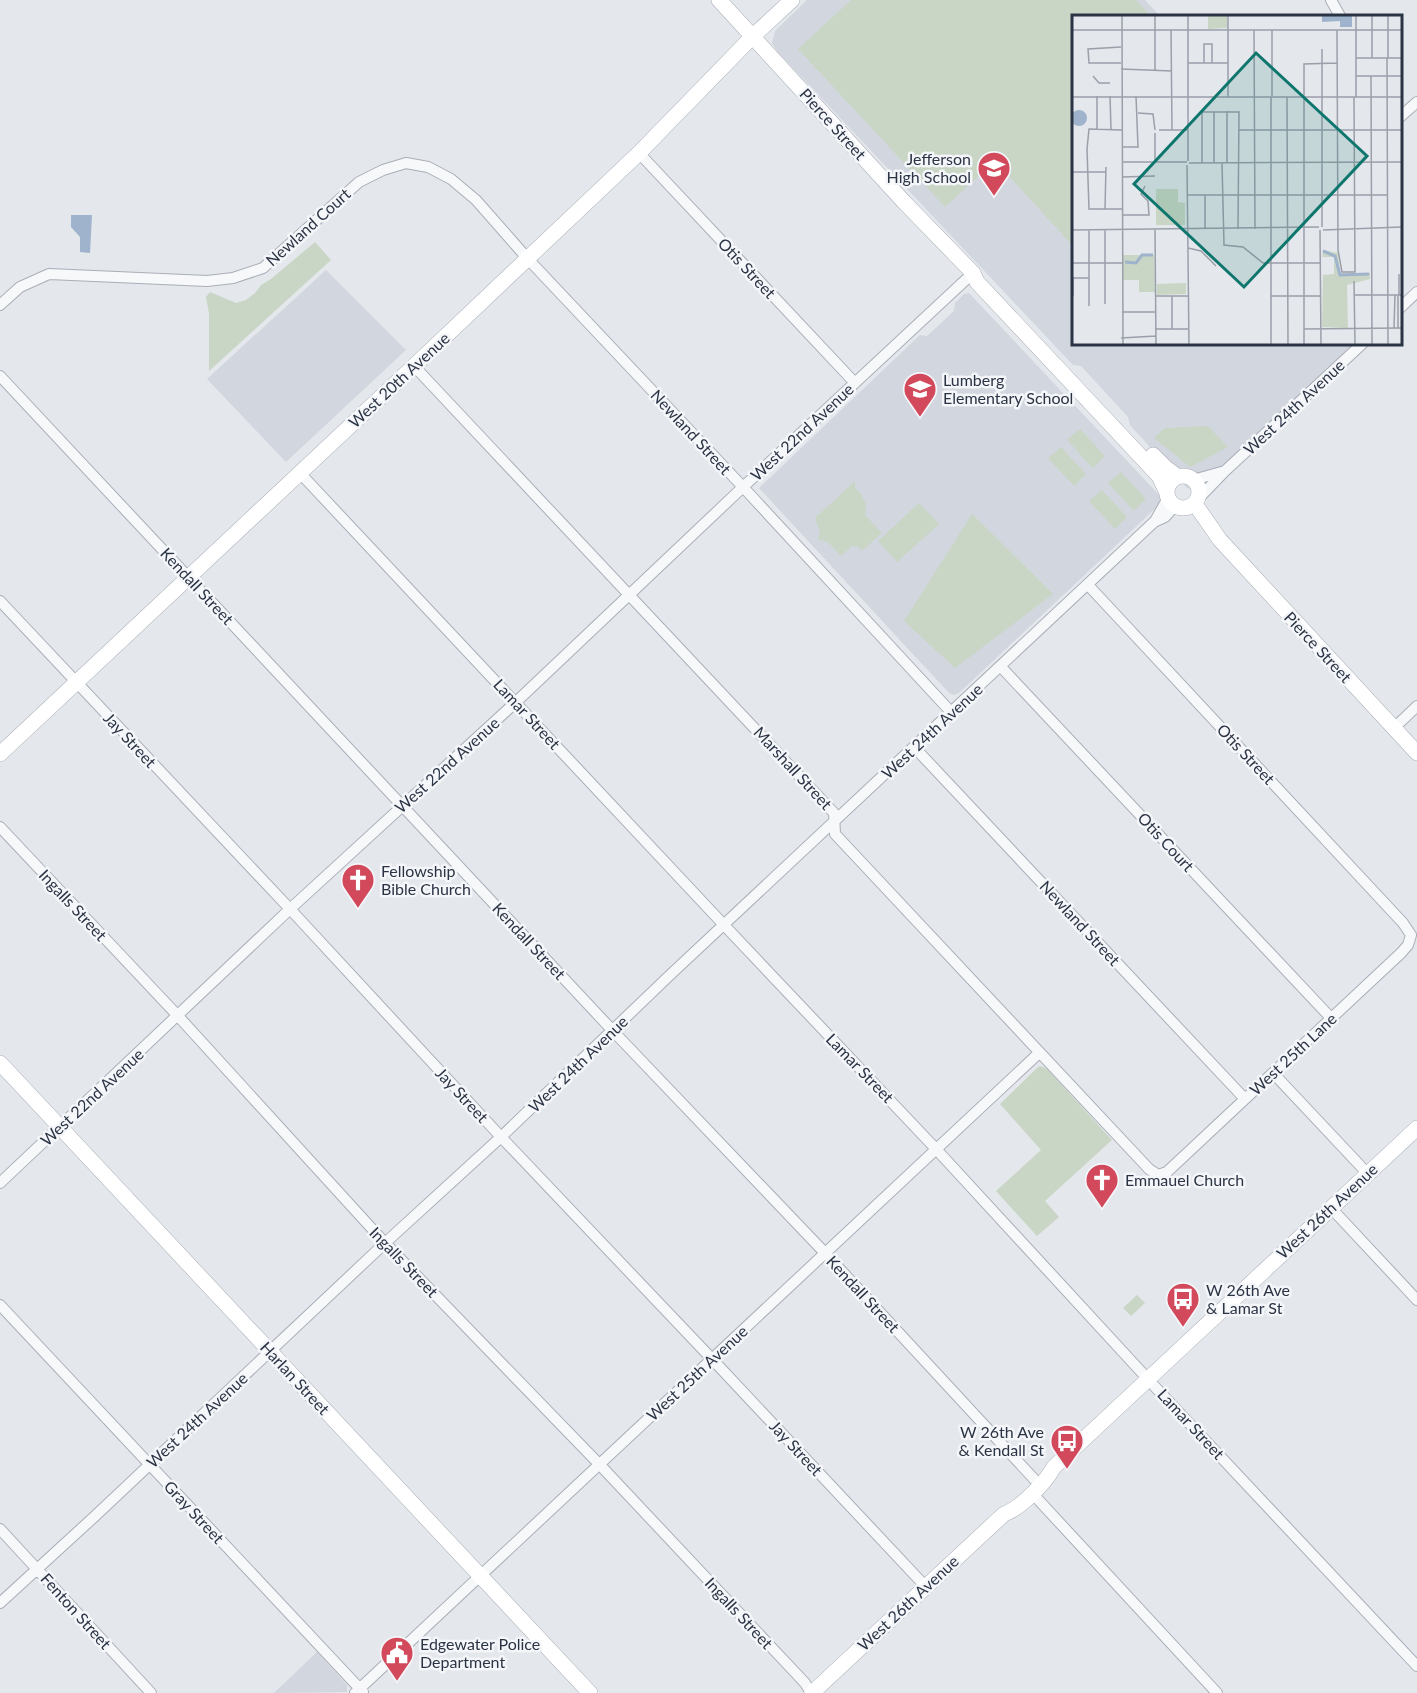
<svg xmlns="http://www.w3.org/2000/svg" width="1417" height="1693" viewBox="0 0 1417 1693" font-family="Lato,sans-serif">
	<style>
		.built { fill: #d2d6de }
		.green { fill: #c9d6c5 }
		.water { fill: #9fb4cc }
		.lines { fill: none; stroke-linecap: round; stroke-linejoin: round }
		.street-casing { stroke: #a9aeb7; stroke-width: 12 }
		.secondary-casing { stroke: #a9aeb7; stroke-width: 16 }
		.street { stroke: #f7f8fa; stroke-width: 10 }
		.secondary { stroke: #fff; stroke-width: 15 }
		.labels { text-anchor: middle; stroke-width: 5; stroke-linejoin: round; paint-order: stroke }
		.street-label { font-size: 16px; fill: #2b3445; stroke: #f4f6f9 }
		.poi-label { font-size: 16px; fill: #2b3445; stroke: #f4f6f9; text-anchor: start }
		.inset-river { fill: none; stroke: #9fb4cc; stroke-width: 3 }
		.inset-road { fill: none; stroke: #9a9fa9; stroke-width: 1.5 }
		.view { fill: #0f766e; fill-opacity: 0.15; stroke: #0f766e; stroke-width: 3 }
		.inset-edge { fill: none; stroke: #2b3445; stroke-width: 3 }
	</style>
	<rect width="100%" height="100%" fill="#e4e7ec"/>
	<path class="built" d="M807 0H1145L1160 16H1074V344H1354L1203 487 1194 491 1187 488 1130 425 1128 417 1081 366 1073 365 777 51 772 43 775 31Z
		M326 270 406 350 286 462 207 379Z
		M969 293 1162 498 1160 504 959 693 954 695 949 693 759 488 920 335 927 336 954 311 955 303 964 294Z
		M317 1652 347 1685V1692L274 1693Z"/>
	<path class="green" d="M851 0H1136L1151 16H1074L1073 246 995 161 945 207 798 49Z
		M315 242 331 260 209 371V314L206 297 210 292 236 303 246 300 255 293 261 285 271 279Z
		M1208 426 1228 447 1190 467 1154 438 1165 428Z
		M1080 429 1105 456 1093 468 1067 440Z
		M1061 447 1086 474 1074 486 1048 458Z
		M1121 472 1146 499 1134 511 1108 483Z
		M855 481V488C863 497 868 502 865 515L882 533 862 551 857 546H852L841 556 828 542 818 539 820 532 815 518Z
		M1102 490 1127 517 1115 529 1089 501Z
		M919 503 939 524 897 562 878 541Z
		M972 514 1053 594 955 668 904 621Z
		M1040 1066 1047 1069 1112 1140 1045 1201 1059 1217 1037 1236 996 1191 1041 1150 1000 1104 1037 1068Z
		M1137 1295 1145 1303 1131 1316 1123 1308Z"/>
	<path class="water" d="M71 215H92L90 253 80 252V237L71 227Z"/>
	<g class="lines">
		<g class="street-casing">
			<path id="street" d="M1331 0 1340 16
				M1400 117 1417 102
				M639 153 855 383
				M0 305 20 287 49 274 207 281 233 278 263 268 359 182 383 170 406 163 428 167 451 179 476 200 527 258 743 487 951 712
				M1400 308 1417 292
				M414 366 834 813 835 834 1149 1169 1158 1175 1167 1172 1401 953 1408 945 1411 935 1403 923 1088 585
				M0 376 613 1031 825 1253 1034 1479
				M300 473 724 925 936 1149 1157 1389 1417 1666
				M1193 480 1225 471
				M1197 500 1225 471 1362 344
				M1155 521 1168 498
				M0 601 290 909 501 1137 712 1359 926 1587
				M1001 667 1331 1018
				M1393 729 1417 706
				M915 748 1245 1099
				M0 827 178 1016 385 1243 600 1465 805 1683 811 1693
				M1273 1073 1368 1174
				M0 1183 290 909 516 702 743 487 973 273
				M1331 1208 1417 1300
				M0 1305 363 1692
				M1032 1493 1217 1693
				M0 1529 151 1693
				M0 1603 94 1517 385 1243 501 1137 670 975 1154 522 1165 517 1175 506
				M355 1693 1039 1053"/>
		</g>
		<g class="secondary-casing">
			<path id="secondary" d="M719 0 904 202 973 273 977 282 1159 476 1167 493
				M1153 455 1166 468 1178 477
				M1167 492a16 16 0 1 1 32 0a16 16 0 1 1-32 0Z
				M1195 504 1220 540 1417 753
				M0 754 414 366 639 153 753 36 792 0
				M0 1063 590 1693
				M812 1693 1004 1514C1021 1508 1045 1483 1054 1467L1417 1128"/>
		</g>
		<use href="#street" class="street"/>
		<use href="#secondary" class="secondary"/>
	</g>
	<defs>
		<g id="school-pin" transform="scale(1.725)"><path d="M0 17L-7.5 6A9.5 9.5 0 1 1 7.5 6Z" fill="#d1495b" stroke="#f4f6f9"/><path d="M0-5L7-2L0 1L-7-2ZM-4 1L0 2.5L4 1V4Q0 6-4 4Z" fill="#fff"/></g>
		<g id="church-pin" transform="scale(1.725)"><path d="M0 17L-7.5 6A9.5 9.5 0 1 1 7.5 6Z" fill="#d1495b" stroke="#f4f6f9"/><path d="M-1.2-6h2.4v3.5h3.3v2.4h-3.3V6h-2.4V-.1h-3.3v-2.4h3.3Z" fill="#fff"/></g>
		<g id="bus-pin" transform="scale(1.725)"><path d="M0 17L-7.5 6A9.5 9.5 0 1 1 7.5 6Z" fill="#d1495b" stroke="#f4f6f9"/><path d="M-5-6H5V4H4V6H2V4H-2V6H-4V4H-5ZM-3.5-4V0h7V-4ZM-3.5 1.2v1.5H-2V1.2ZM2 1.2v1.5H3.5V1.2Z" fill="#fff"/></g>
		<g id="civic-pin" transform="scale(1.725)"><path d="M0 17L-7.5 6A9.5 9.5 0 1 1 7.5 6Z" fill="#d1495b" stroke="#f4f6f9"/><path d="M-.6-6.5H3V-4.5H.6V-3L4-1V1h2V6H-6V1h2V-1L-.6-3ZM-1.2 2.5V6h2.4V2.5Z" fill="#fff"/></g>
	</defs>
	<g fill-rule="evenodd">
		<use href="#school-pin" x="994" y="168"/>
		<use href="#school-pin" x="920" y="389"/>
		<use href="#church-pin" x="358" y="880"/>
		<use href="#church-pin" x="1102" y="1180"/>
		<use href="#bus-pin" x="1183" y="1299"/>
		<use href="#bus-pin" x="1067" y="1441"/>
		<use href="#civic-pin" x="397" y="1653"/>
	</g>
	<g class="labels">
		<g class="street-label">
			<text transform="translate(833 124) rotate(48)" y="6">Pierce Street</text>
			<text transform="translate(308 227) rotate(-42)" y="6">Newland Court</text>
			<text transform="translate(747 268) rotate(47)" y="6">Otis Street</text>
			<text transform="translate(399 380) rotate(-43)" y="6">West 20th Avenue</text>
			<text transform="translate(1294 407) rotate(-43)" y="6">West 24th Avenue</text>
			<text transform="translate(691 432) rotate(47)" y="6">Newland Street</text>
			<text transform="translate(802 432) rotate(-43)" y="6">West 22nd Avenue</text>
			<text transform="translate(197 586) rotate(47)" y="6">Kendall Street</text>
			<text transform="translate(1318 647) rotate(47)" y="6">Pierce Street</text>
			<text transform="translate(527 714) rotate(47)" y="6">Lamar Street</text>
			<text transform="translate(932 731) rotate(-43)" y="6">West 24th Avenue</text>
			<text transform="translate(130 740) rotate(47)" y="6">Jay Street</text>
			<text transform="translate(1246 754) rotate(47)" y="6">Otis Street</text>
			<text transform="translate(447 765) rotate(-42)" y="6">West 22nd Avenue</text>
			<text transform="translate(793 768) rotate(47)" y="6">Marshall Street</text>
			<text transform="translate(1166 842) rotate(47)" y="6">Otis Court</text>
			<text transform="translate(73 905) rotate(47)" y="6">Ingalls Street</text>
			<text transform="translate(1080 923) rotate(47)" y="6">Newland Street</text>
			<text transform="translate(529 941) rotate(47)" y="6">Kendall Street</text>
			<text transform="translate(1293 1054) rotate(-43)" y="6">West 25th Lane</text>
			<text transform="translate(578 1064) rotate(-44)" y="6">West 24th Avenue</text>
			<text transform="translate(860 1068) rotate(46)" y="6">Lamar Street</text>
			<text transform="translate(462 1095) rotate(47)" y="6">Jay Street</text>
			<text transform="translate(92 1097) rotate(-43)" y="6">West 22nd Avenue</text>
			<text transform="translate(1327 1211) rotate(-43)" y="6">West 26th Avenue</text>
			<text transform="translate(404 1262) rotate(46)" y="6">Ingalls Street</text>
			<text transform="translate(863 1294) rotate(47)" y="6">Kendall Street</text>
			<text transform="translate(697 1373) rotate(-43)" y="6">West 25th Avenue</text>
			<text transform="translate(295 1378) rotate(47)" y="6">Harlan Street</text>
			<text transform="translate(197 1420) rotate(-43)" y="6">West 24th Avenue</text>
			<text transform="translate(1191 1424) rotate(47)" y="6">Lamar Street</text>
			<text transform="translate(796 1448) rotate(47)" y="6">Jay Street</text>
			<text transform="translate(194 1512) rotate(47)" y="6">Gray Street</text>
			<text transform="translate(908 1603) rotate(-43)" y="6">West 26th Avenue</text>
			<text transform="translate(76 1611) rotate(48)" y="6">Fenton Street</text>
			<text transform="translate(739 1613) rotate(47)" y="6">Ingalls Street</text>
		</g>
		<g class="poi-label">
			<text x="971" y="165" text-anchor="end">Jefferson<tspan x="971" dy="18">High School</tspan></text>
			<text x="943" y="386">Lumberg<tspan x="943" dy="18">Elementary School</tspan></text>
			<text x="381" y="877">Fellowship<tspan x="381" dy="18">Bible Church</tspan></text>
			<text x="1125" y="1186">Emmauel Church</text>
			<text x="1206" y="1296">W 26th Ave<tspan x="1206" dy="18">&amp; Lamar St</tspan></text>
			<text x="1044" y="1438" text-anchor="end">W 26th Ave<tspan x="1044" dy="18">&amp; Kendall St</tspan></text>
			<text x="420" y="1650">Edgewater Police<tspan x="420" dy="18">Department</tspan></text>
		</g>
	</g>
	<g transform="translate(1072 15)">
		<rect width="330" height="330" fill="#e4e7ec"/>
		<path d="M136 0H155V13L136 14ZM84 174H106V187L113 188V210H84ZM251 235 266 238 268 258H298V264L275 270 276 313 250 312 251 260 262 259V242H250ZM51 240H82L83 277H67V265H51ZM114 268V279L85 280V269Z" fill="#c9d6c5"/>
		<path d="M250 0H280V12H268V6L250 7ZM-1 103a8 8 0 1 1 16 0a8 8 0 1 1-16 0Z" fill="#9fb4cc"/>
		<path class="inset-river" d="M251 236 263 241 268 260 297 259M53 247 64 248 70 240H81"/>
		<path class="inset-road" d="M50 0 51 330M83 0V56M156 0V82M284 0V82M0 15H330M99 15 100 115M182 15 183 214M200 15V81M265 15 266 235 270 257H283L282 82M250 34V212M284 43H330M300 43V0M315 43 316 330M316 43V0M49 48H17L16 34 49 32M116 48H156M132 48V29H140V48M49 54 100 56M21 61 27 68H38M284 61H330M299 61 300 330M25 81V114M38 81 39 115M0 82H330M199 82V330M215 82 216 330M155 96V148M142 97V148M66 98 81 99 83 115M50 115 17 114 15 134 17 194H50M87 115H116M167 115H330M83 118V147M50 132H66L64 81M116 146V0M50 147H115M117 148 330 147M130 148V97H167L166 214M150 148 152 230 171 232 191 248H249M115 150 117 330M0 157H34M50 162 83 161M116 180H316M133 180V214M33 194 34 152M50 200H77L76 186 69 179 73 171M0 215 247 212M33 215V289M83 215 84 330M248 215 249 330M251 215 330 212M116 233 129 236 144 251M0 248H50M282 266 283 330M283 280H330M326 280V313M327 280V259M1 281V263H17M84 281H116M100 281V314M199 281H249M17 291V215M50 297H83M322 313 323 280M83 314H116M232 314 330 313M49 323 84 321M232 330V49L265 48"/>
		<path class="view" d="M184 38 295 141 172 272 62 169Z"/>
		<rect width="330" height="330" class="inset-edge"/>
	</g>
</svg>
